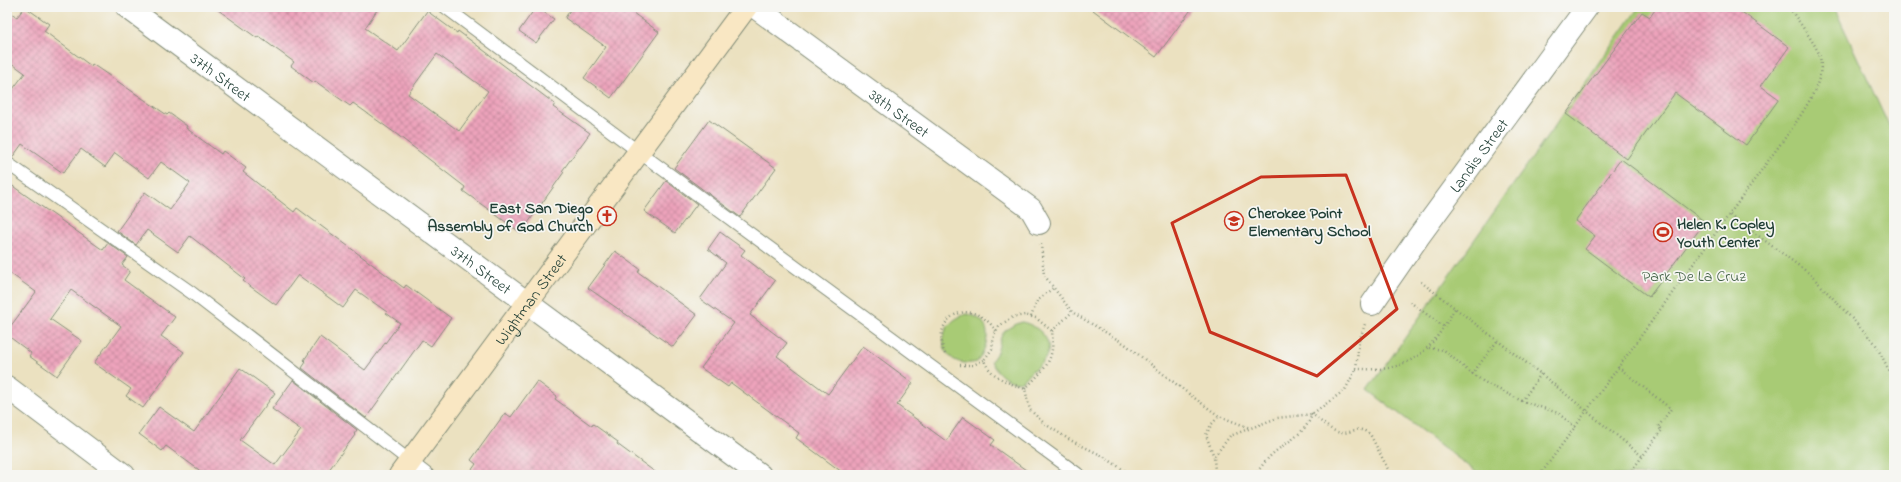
<svg xmlns="http://www.w3.org/2000/svg" width="1901" height="482" viewBox="0 0 1901 482" font-family="'Indie Flower',sans-serif">
	<style>
		.park { fill: #a8cb74; stroke: #648454 }
		.building { fill: url(#building-cross-hatch); fill-rule: evenodd }
		.lines { fill: none; stroke-linecap: round; stroke-linejoin: round }
		.lane-casing { stroke: #858f7a; stroke-width: 14 }
		.street-casing { stroke: #858f7a; stroke-width: 24 }
		.secondary-casing { stroke: #858f7a; stroke-width: 24 }
		.path { stroke: #858f7a; stroke-width: 2.5; stroke-dasharray: 1 3; stroke-linecap: butt }
		.lane { stroke: #fff; stroke-width: 12 }
		.street { stroke: #fff; stroke-width: 22 }
		.secondary { stroke: #f9e7c3; stroke-width: 22 }
		.marked { fill: none; stroke: #c8321e; stroke-width: 3; stroke-linejoin: round }
		.labels { text-anchor: middle; stroke-width: 3.5; stroke-linejoin: round; paint-order: stroke }
		.street-label { font-size: 16px; fill: #1f3d34; stroke: #f6f6f2 }
		.poi-label { font-size: 16px; font-weight: bold; fill: #1f3d34; stroke: #f6f6f2; text-anchor: start }
		.park-label { font-size: 16px; fill: #416044; stroke: #f6f6f2 }
	</style>
	<defs>
		<pattern id="building-cross-hatch" width="8" height="8" patternUnits="userSpaceOnUse"><rect width="8" height="8" fill="#eda3bb"/><path d="M0 0l8 8M0 8l8-8" fill="none" stroke="#bf8699"/></pattern>
	</defs>
	<rect width="100%" height="100%" fill="#f6f6f2"/>
	<filter id="ink" filterUnits="userSpaceOnUse"><feTurbulence type="fractalNoise" baseFrequency=".025" numOctaves="2"/><feDisplacementMap in="SourceGraphic" scale="8" xChannelSelector="R" yChannelSelector="G"/><feConvolveMatrix kernelMatrix="1 2 1 2 8 2 1 2 1" color-interpolation-filters="sRGB"/></filter>
	<filter id="wash" filterUnits="userSpaceOnUse"><feTurbulence type="fractalNoise" baseFrequency=".012" numOctaves="4" result="noise"/><feDisplacementMap in="SourceGraphic" scale="16" xChannelSelector="R" yChannelSelector="G"/><feGaussianBlur stdDeviation="0.9" result="paint"/><feColorMatrix in="noise" values="0 0 0 0 0 0 0 0 0 0 0 0 0 0 0 0 0 1.4 0 .05"/><feComposite in="paint" operator="in"/></filter>
	<g filter="url(#wash)">
		<rect width="100%" height="100%" fill="#ebe1c0"/>
		<path class="park" d="M1639 7H1834L1894 137V475H1480L1368 390Z
			M967 314C994 319 990 344 977 362 939 371 930 324 967 314Z
			M1022 322C1037 325 1055 340 1046 357 1043 363 1038 366 1033 370 1029 373 1026 379 1022 381 1008 385 995 371 991 361 1007 343 990 333 1022 322Z"/>
		<g id="blocks">
			<path class="building" d="M25 7 49 24 44 31 91 66 92 64 167 115 169 113 187 126 186 128 221 154 223 151 246 168 243 172 294 212 297 208 404 288 406 285 451 318 431 346 422 340 366 418 302 368 306 362 304 360 320 337 365 370 400 323 386 313 387 312 356 290 343 308 298 275 276 305 243 281 245 279 190 236 178 252 147 230 136 245 117 231 145 192 170 210 190 183 161 162 149 178 115 153 105 167 81 149 63 173 22 144 12 158 7 156V97L25 73 7 60V10L17 17Z
				M214 7H379L365 28 398 51 427 11 457 33 458 31 555 104 553 107 590 133 562 171 564 172 521 233 463 191 465 187 395 133 353 103 350 106 315 81 314 83 291 66 294 62 258 36 257 38ZM437 54 488 91 459 131 408 94Z
				M536 7 554 19 536 43 519 31Z
				M572 7H625L659 32 611 98 584 78 606 47 565 18Z
				M1089 7H1193L1156 57Z
				M1657 7H1735L1789 47 1761 86 1779 99 1746 145 1675 93 1627 159 1566 114 1642 12 1650 17Z
				M709 120 776 168 740 217 674 168Z
				M1621 159 1705 222 1649 297 1585 249 1595 236 1575 221Z
				M666 181 697 204 675 233 644 211Z
				M7 182 103 250 108 243 128 257 122 265 130 271 124 280 175 317 161 336 184 352 143 408 126 396 131 389 94 363 121 326 71 290 50 319 82 341 57 376 29 356 31 353 7 335V331L36 292 7 271Z
				M720 232 745 250 741 255 775 281 750 315 787 343 777 356 828 394 863 346 913 383 897 405 946 441 963 417 995 440 991 445 1033 475H846L796 438 799 433 731 383 728 387 701 368 734 323 700 299 726 263 708 249Z
				M615 251 640 269 638 272 697 315 673 347 588 288Z
				M240 368 275 393 240 440 275 465 301 430 272 409 293 380 357 430 354 434 355 435 325 475H206L166 446 162 451 139 434 159 407 194 432Z
				M537 381 557 396 555 399 592 426 593 424 618 442 617 444 659 475H468L476 464 471 460 505 413 511 417Z"/>
		</g>
	</g>
	<g filter="url(#ink)">
		<use href="#blocks" fill-opacity="0" stroke="#858f7a" stroke-width="1"/>
		<g class="lines">
			<g class="lane-casing">
				<path id="lane" d="M445 7 639 152 1079 475
					M7 163 192 293 428 475"/>
			</g>
			<g class="street-casing">
				<g id="street">
					<path id="s1" d="M127 7 760 475"/>
					<path id="s2" d="M755 7 1031 209 1039 223"/>
					<path id="s3" d="M1372 304 1419 236 1587 7"/>
					<path d="M7 387 124 475"/>
				</g>
			</g>
			<g class="secondary-casing">
				<g id="secondary">
					<path id="s4" d="M400 475 746 7"/>
				</g>
			</g>
			<path class="path" d="M1730 215 1810 274 1875 343 1894 380
				M1041 244 1044 275 1072 312 1125 344 1185 391 1219 416 1250 428
				M1421 282 1541 374 1642 456
				M1410 302 1444 327
				M1031 317 1037 301 1053 288
				M1052 331 1072 312
				M1429 348 1444 350 1466 369 1484 382 1522 401 1558 413 1575 427
				M945 354C929 317 971 294 996 331
				M960 365H973L984 360
				M1618 367 1671 409 1658 427 1662 430 1630 473V475
				M1356 369C1368 369 1382 370 1393 367 1427 358 1439 335 1456 307
				M1472 374 1498 340
				M1025 389C1045 368 1055 362 1052 331L1036 318 1025 315 1013 317 999 326 994 335 992 349 984 360C990 377 1009 383 1025 389L1030 410 1045 424 1070 440 1103 456 1131 475
				M1522 401 1541 374
				M1214 457 1206 435 1211 425 1219 416
				M1213 475 1215 472 1214 457 1230 436 1277 418 1312 414 1345 390 1356 369 1359 342 1365 324
				M1255 475C1261 467 1268 457 1276 451 1290 440 1307 432 1312 414 1320 420 1332 433 1343 433 1356 432 1356 425 1370 434L1391 475
				M1540 475 1795 124C1807 105 1827 77 1819 54 1815 43 1796 18 1789 7"/>
			<use href="#lane" class="lane"/>
			<use href="#street" class="street"/>
			<use href="#secondary" class="secondary"/>
		</g>
	</g>
	<path class="marked" d="M1346 175 1397 309 1317 376 1210 332 1172 223 1261 177Z"/>
	<defs>
		<g id="church-ring" transform="scale(1)"><circle r="9.5" fill="#f6f6f2" stroke="#c8321e" stroke-width="1.5"/><path d="M-1.2-6h2.4v3.5h3.3v2.4h-3.3V6h-2.4V-.1h-3.3v-2.4h3.3Z" fill="#c8321e"/></g>
		<g id="school-ring" transform="scale(1)"><circle r="9.5" fill="#f6f6f2" stroke="#c8321e" stroke-width="1.5"/><path d="M0-5L7-2L0 1L-7-2ZM-4 1L0 2.5L4 1V4Q0 6-4 4Z" fill="#c8321e"/></g>
		<g id="stadium-ring" transform="scale(1)"><circle r="9.5" fill="#f6f6f2" stroke="#c8321e" stroke-width="1.5"/><path d="M0-5a6.5 5 0 1 0 0 10a6.5 5 0 1 0 0-10ZM-3.5-1.8h7v3.6h-7Z" fill="#c8321e"/></g>
	</defs>
	<g fill-rule="evenodd">
		<use href="#church-ring" x="607" y="216"/>
		<use href="#school-ring" x="1234" y="221"/>
		<use href="#stadium-ring" x="1663" y="232"/>
	</g>
	<g class="labels">
		<g class="street-label">
			<text dy="6" stroke="none"><textPath href="#s1" startOffset="117">37th Street</textPath></text>
			<text dy="6" stroke="none"><textPath href="#s2" startOffset="179">38th Street</textPath></text>
			<text dy="6" stroke="none"><textPath href="#s3" startOffset="183">Landis Street</textPath></text>
			<text dy="6" stroke="none"><textPath href="#s1" startOffset="441">37th Street</textPath></text>
			<text dy="6" stroke="none"><textPath href="#s4" startOffset="219">Wightman Street</textPath></text>
		</g>
		<g class="poi-label">
			<text x="593" y="213" text-anchor="end">East San Diego<tspan x="593" dy="18">Assembly of God Church</tspan></text>
			<text x="1248" y="218">Cherokee Point<tspan x="1248" dy="18">Elementary School</tspan></text>
			<text x="1677" y="229">Helen K. Copley<tspan x="1677" dy="18">Youth Center</tspan></text>
		</g>
		<g class="park-label">
			<text x="1694" y="281">Park De La Cruz</text>
		</g>
	</g>
	<rect width="1901" height="482" fill="none" stroke="#f6f6f2" stroke-width="24"/>
</svg>
